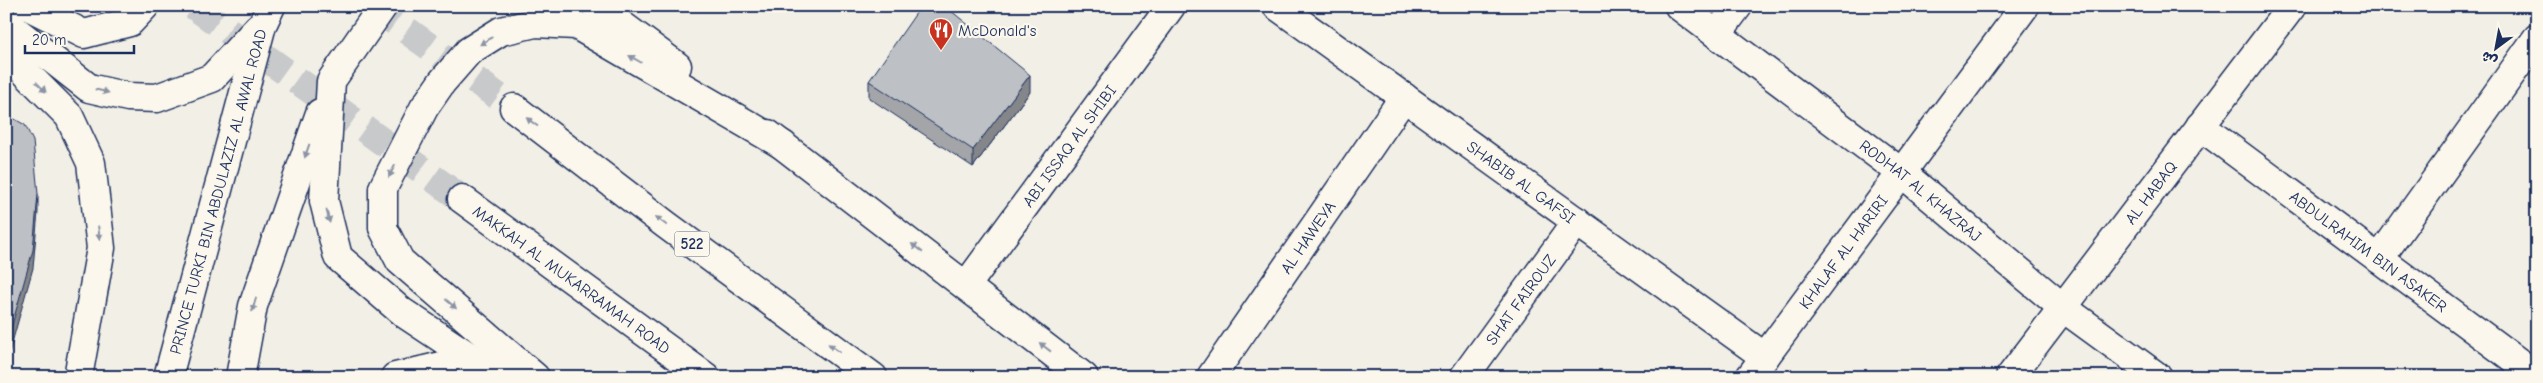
<svg xmlns="http://www.w3.org/2000/svg" width="2543" height="383" viewBox="0 0 2543 383" font-family="'Comic Neue','Playpen Sans Arabic',sans-serif">
	<style>
		.lines { fill: none; stroke-linecap: round; stroke-linejoin: round }
		.highway-tunnel { stroke: #c7c9cb; stroke-width: 28; stroke-dasharray: 28 14; stroke-linecap: butt }
		.street-casing { stroke: #1b2f5e; stroke-width: 31 }
		.primary-casing { stroke: #1b2f5e; stroke-width: 31 }
		.highway-casing { stroke: #1b2f5e; stroke-width: 31 }
		.street { stroke: #fbf7ec; stroke-width: 28 }
		.primary { stroke: #fbf7ec; stroke-width: 28 }
		.highway { stroke: #fbf7ec; stroke-width: 28 }
		.wall { fill: #a3a5a9; stroke: #1b2f5e }
		.shaded-wall { fill: #848689; stroke: #1b2f5e }
		.building { fill: #bdc0c4; stroke: #1b2f5e }
		.oneway { fill: #8b93a5 }
		.labels { text-anchor: middle; stroke-width: 4.5; stroke-linejoin: round; paint-order: stroke }
		.shield { fill: #fbf7ec; stroke: #5e6b89; stroke-width: 1 }
		.shield-label { font-size: 15px; font-weight: bold; fill: #1b2f5e }
		.poi-label { font-size: 16px; fill: #1b2f5e; stroke: #fbf7ec; text-anchor: start }
		.street-label { font-size: 16px; fill: #1b2f5e; stroke: #fbf7ec }
	</style>
	<rect width="100%" height="100%" fill="#f2efe6"/>
	<filter id="ink" filterUnits="userSpaceOnUse"><feTurbulence type="fractalNoise" baseFrequency=".02" numOctaves="2"/><feDisplacementMap in="SourceGraphic" scale="10" xChannelSelector="R" yChannelSelector="G"/><feConvolveMatrix kernelMatrix="1 2 1 2 8 2 1 2 1" color-interpolation-filters="sRGB"/></filter>
	<g filter="url(#ink)">
		<g class="lines">
			<path class="highway-tunnel" d="M194 6 462 199
				M373 6 514 108"/>
			<g class="street-casing">
				<g id="street">
					<path id="s1" d="M1277 6 1765 357"/>
					<path id="s2" d="M1679 6 1902 173 2062 307 2158 377"/>
					<path d="M1717 34 1738 6"/>
					<path id="s3" d="M2200 126 2537 376"/>
					<path d="M2379 259 2537 38"/>
					<path id="s4" d="M966 286 1171 6"/>
					<path id="s5" d="M1211 377 1404 97"/>
					<path id="s6" d="M1464 377 1577 221"/>
					<path id="s7" d="M1750 377 2025 6"/>
					<path id="s8" d="M2010 377 2292 6"/>
				</g>
			</g>
			<g class="primary-casing">
				<g id="primary">
					<path d="M28 6 84 34 130 22 145 6"/>
					<path d="M383 6 331 81 324 201 338 257 402 312 500 377"/>
					<path d="M596 6 677 66"/>
					<path d="M6 23 89 88 128 97 157 98 212 78 258 28"/>
					<path d="M6 53 69 116 91 163 101 248 78 377"/>
					<path d="M768 134 1084 377"/>
					<path id="s9" d="M168 377 262 25 271 6"/>
					<path d="M240 377 253 306 320 113"/>
					<path d="M395 377 441 366 464 377"/>
					<path d="M535 377 400 261 383 228V188L424 108 442 82 469 51 501 31 535 23 576 25 783 145"/>
				</g>
			</g>
			<g class="highway-casing">
				<g id="highway">
					<path d="M514 108 665 224 873 377"/>
					<path id="s10" d="M462 199 706 377"/>
				</g>
			</g>
			<use href="#street" class="street"/>
			<use href="#primary" class="primary"/>
			<use href="#highway" class="highway"/>
		</g>
		<path class="wall" d="M869 81 1030 92 973 167 869 98Z"/>
		<path class="shaded-wall" d="M1030 75V92L973 167V150Z
			M38 194V212L33 268 10 350 6 359V341Z"/>
		<path class="building" d="M921 6H945L1030 75 973 150 869 81Z
			M6 114 25 125 33 141 38 194 33 250 10 332 6 341Z"/>
		<defs><path id="oneway-solid" d="M-6-.8H1V-3.2L6.5 0L1 3.2V.8H-6Z" transform="scale(1.25)"/></defs>
		<g class="oneway">
			<use href="#oneway-solid" transform="translate(486 41) rotate(148)"/>
			<use href="#oneway-solid" transform="translate(635 59) rotate(-150)"/>
			<use href="#oneway-solid" transform="translate(41 87) rotate(45)"/>
			<use href="#oneway-solid" transform="translate(102 91) rotate(14)"/>
			<use href="#oneway-solid" transform="translate(532 122) rotate(-143)"/>
			<use href="#oneway-solid" transform="translate(307 151) rotate(109)"/>
			<use href="#oneway-solid" transform="translate(392 171) rotate(118)"/>
			<use href="#oneway-solid" transform="translate(328 216) rotate(76)"/>
			<use href="#oneway-solid" transform="translate(661 221) rotate(-143)"/>
			<use href="#oneway-solid" transform="translate(99 233) rotate(83)"/>
			<use href="#oneway-solid" transform="translate(917 248) rotate(-142)"/>
			<use href="#oneway-solid" transform="translate(451 304) rotate(41)"/>
			<use href="#oneway-solid" transform="translate(254 305) rotate(106)"/>
			<use href="#oneway-solid" transform="translate(1045 347) rotate(-142)"/>
			<use href="#oneway-solid" transform="translate(834 348) rotate(-144)"/>
		</g>
	</g>
	<defs>
		<g id="restaurant-pin" transform="scale(1.25)"><path d="M0 17L-7.5 6A9.5 9.5 0 1 1 7.5 6Z" fill="#c8321e" stroke="#fbf7ec"/><path d="M-5-6h1v4h1v-4h1v4h1v-4h1v5L-1.5 .5V6h-2V.5L-5-1ZM5-6V6H3V1.5H1.5Q1.5-4 5-6Z" fill="#fff"/></g>
	</defs>
	<g fill-rule="evenodd">
		<use href="#restaurant-pin" x="941" y="30"/>
	</g>
	<g class="labels">
		<rect class="shield" x="674.5" y="231.5" width="35" height="25" rx="4"/>
		<g class="shield-label">
			<text x="692" y="249">522</text>
		</g>
		<g class="poi-label">
			<text x="958" y="36">McDonald's</text>
		</g>
		<g class="street-label">
			<text dy="6" stroke="none"><textPath href="#s4" startOffset="174">ABI ISSAQ AL SHIBI</textPath></text>
			<text dy="6" stroke="none"><textPath href="#s1" startOffset="301">SHABIB AL GAFSI</textPath></text>
			<text dy="6" stroke="none"><textPath href="#s2" startOffset="304">RODHAT AL KHAZRAJ</textPath></text>
			<text dy="6" stroke="none"><textPath href="#s9" startOffset="192">PRINCE TURKI BIN ABDULAZIZ AL AWAL ROAD</textPath></text>
			<text dy="6" stroke="none"><textPath href="#s8" startOffset="232">AL HABAQ</textPath></text>
			<text dy="6" stroke="none"><textPath href="#s5" startOffset="170">AL HAWEYA</textPath></text>
			<text dy="6" stroke="none"><textPath href="#s3" startOffset="210">ABDULRAHIM BIN ASAKER</textPath></text>
			<text dy="6" stroke="none"><textPath href="#s7" startOffset="156">KHALAF AL HARIRI</textPath></text>
			<text dy="6" stroke="none"><textPath href="#s10" startOffset="136">MAKKAH AL MUKARRAMAH ROAD</textPath></text>
			<text dy="6" stroke="none"><textPath href="#s6" startOffset="96">SHAT FAIROUZ</textPath></text>
		</g>
	</g>
	<rect width="2543" height="383" fill="none" stroke="#fbf7ec" stroke-width="25"/>
	<rect x="12" y="12" width="2518" height="358" fill="none" stroke="#1b2f5e" stroke-width="2" filter="url(#ink)"/>
	<g transform="translate(2496 48) rotate(212)" stroke="#fbf7ec" stroke-width="4" paint-order="stroke">
	<path d="M0-4L9 19L0 12L-9 19Z" fill="#1b2f5e"/>
	<text y="-8" font-size="14" font-weight="bold" text-anchor="middle" fill="#1b2f5e">ش</text>
	</g>
	<path d="M25 45v8h109v-8" fill="none" stroke="#1b2f5e" stroke-width="2.5"/>
	<text x="32" y="45" font-size="15" fill="#1b2f5e" stroke="#fbf7ec" stroke-width="4" paint-order="stroke">20 m</text>
</svg>
